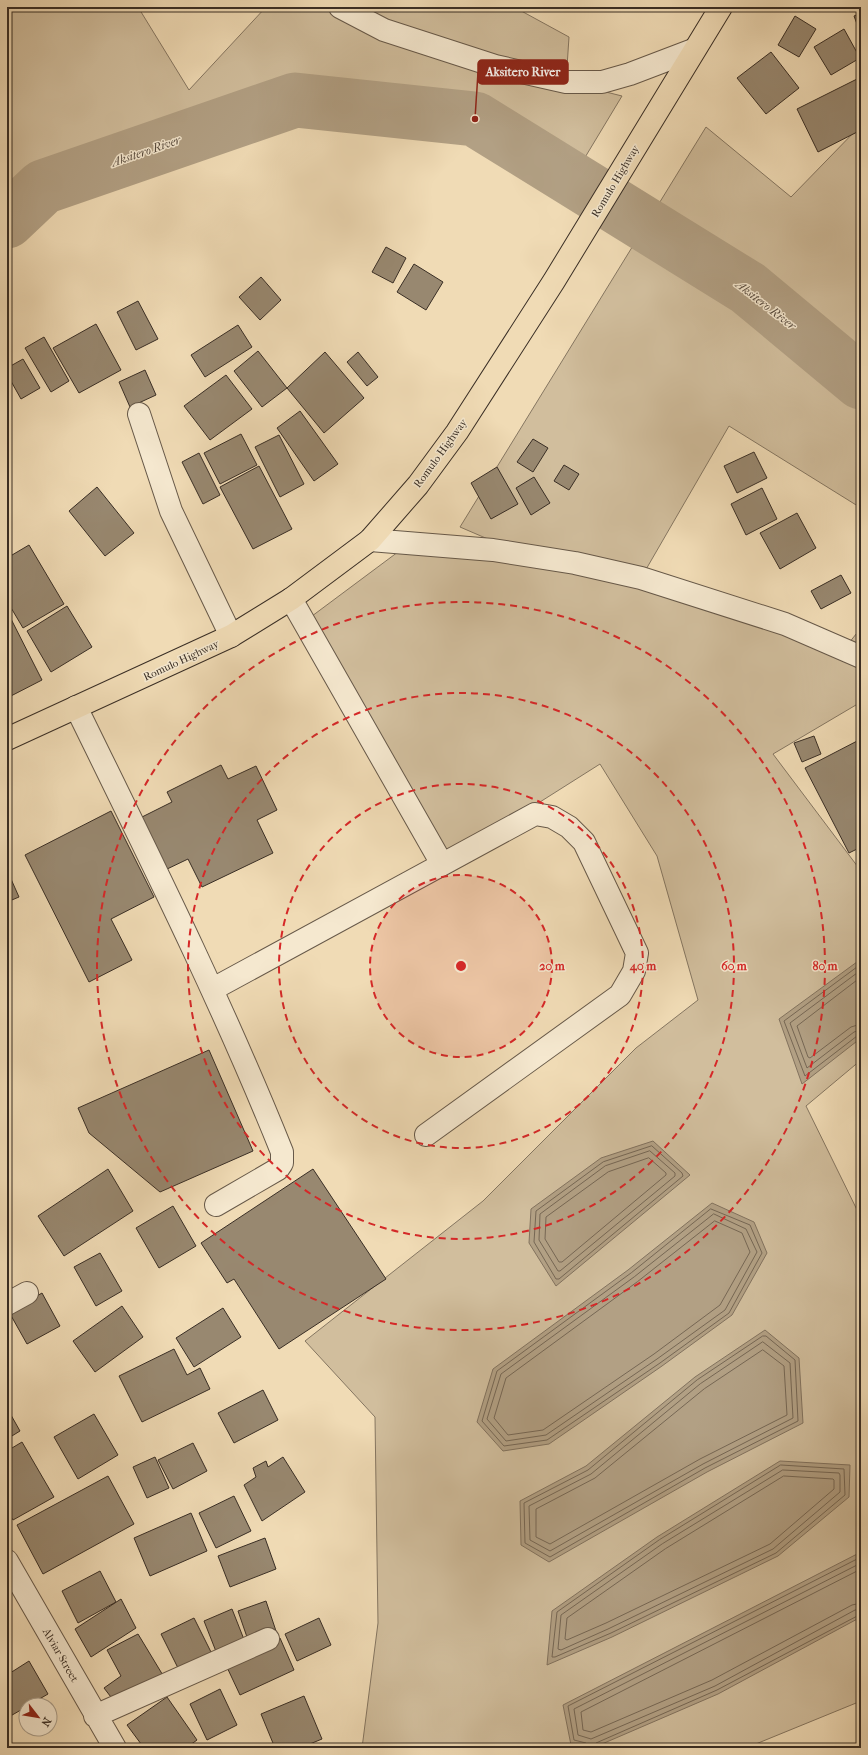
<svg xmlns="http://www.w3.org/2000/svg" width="868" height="1755" viewBox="0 0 868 1755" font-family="'IM FELL French Canon',serif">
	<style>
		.green { fill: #d1be9d; stroke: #857661 }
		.water { fill: #b2a084; stroke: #82725e }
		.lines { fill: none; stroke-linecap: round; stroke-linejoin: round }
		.shore { stroke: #766754; stroke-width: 1 }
		.river { stroke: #b2a084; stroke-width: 55 }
		.building { fill: #988870; stroke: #392e25 }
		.minor-casing { stroke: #675949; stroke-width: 24 }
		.highway-casing { stroke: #392e25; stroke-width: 24 }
		.minor { stroke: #f5e8cf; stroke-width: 22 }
		.highway { stroke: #f0dbb5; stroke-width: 22 }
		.ring { fill: none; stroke: #d62828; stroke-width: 2; stroke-dasharray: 7 5 }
		.labels { text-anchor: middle; stroke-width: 3; stroke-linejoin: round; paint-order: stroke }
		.street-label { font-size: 11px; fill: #392e25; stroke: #f5e8cf }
		.water-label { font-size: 12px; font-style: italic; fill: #574a3d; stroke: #f5e8cf }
		.centre { fill: #d62828; stroke: #f5e8cf; stroke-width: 2 }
		.ring-label { font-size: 12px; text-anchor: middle; font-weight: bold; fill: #d62828; stroke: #f5e8cf; stroke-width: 3; stroke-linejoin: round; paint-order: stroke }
		.leader { fill: none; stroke: #8f2418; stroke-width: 1.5 }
		.callout-dot { fill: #8f2418; stroke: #f5e8cf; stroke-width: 1.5 }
		.callout { fill: #8f2418; stroke: #8f2418; stroke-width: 1.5 }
		.callout-label { font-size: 12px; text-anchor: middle; font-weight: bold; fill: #fff }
	</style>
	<rect width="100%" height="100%" fill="#f0dbb5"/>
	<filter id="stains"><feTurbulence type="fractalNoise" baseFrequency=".005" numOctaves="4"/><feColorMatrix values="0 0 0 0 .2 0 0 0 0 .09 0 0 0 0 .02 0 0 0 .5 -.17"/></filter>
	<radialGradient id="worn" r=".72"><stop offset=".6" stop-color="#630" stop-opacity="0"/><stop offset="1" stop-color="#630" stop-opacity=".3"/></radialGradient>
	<path class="green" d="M7 7H138L189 90 266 7H514L569 37 566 82 622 96 578 169 475 119 295 100 61 181 7 215Z
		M861 125V508L729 426 641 578 844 649 861 628V702L773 754 861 871V1060L806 1106 861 1218V1701L746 1748H362L378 1623 375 1417 305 1341 483 1201 636 1048 698 1000 657 856 600 764 442 864 304 622 410 543 525 555 460 527 706 127 791 197Z"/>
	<path class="water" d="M861 959V1038L802 1084 779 1019Z
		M653 1141 690 1175 556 1286 529 1243 531 1209 601 1158Z
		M712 1203 754 1222 767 1253 732 1315 662 1366 549 1444 503 1451 477 1422 493 1369 628 1270Z
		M765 1330 799 1358 803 1423 707 1472 549 1562 521 1545 520 1501 586 1466 695 1377Z
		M780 1461 850 1465 849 1497 778 1556 612 1637 547 1665 552 1611 657 1537Z
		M861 1552V1617L718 1694 595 1747 571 1745 563 1705Z"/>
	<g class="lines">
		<path class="shore" d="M861 964 784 1021 805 1076 857 1036 861 1035
			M861 970 790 1023 807 1068 854 1032 861 1030
			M861 977 797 1026 808 1057 810 1058 851 1027 861 1024
			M652 1146 682 1173 683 1176 559 1279H556L534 1242 536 1211 603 1162Z
			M650 1151 675 1173V1176L560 1271H558L539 1240 540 1214 605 1166Z
			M649 1158 666 1173V1175L562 1262H559L545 1239 546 1217 608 1172Z
			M711 1209 750 1225 762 1253 729 1313 660 1363 547 1440 504 1446 482 1421 497 1371 631 1273Z
			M714 1214 746 1229 757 1252 725 1310 657 1359 546 1435 506 1441 487 1419 501 1374 634 1277Z
			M715 1221 742 1233 750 1252 720 1305 654 1354 543 1430 508 1435 494 1418 506 1378 637 1282Z
			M763 1336H766L795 1360 798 1421 705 1468 550 1557 525 1543 524 1503 588 1470 697 1380Z
			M763 1342 790 1363 793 1418 703 1464 550 1551 530 1540 529 1506 591 1474 700 1384Z
			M763 1350 784 1366 787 1415 700 1459 550 1544 536 1537V1509L595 1478 704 1389Z
			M781 1465 844 1469 845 1495 776 1553 611 1633 555 1657H552L557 1612 659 1540Z
			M783 1470 839 1473 840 1475V1492L773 1549 608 1629 561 1650 558 1649 561 1615 662 1544Z
			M784 1476 833 1479 834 1480V1489L770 1544 606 1623 567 1640 565 1639 567 1618 665 1549Z
			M861 1563 574 1709 578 1735 591 1739 715 1686 855 1610 861 1609
			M861 1569 581 1712 583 1730 591 1732 712 1680 852 1605 861 1603
			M588 1748 586 1743 574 1740 568 1706 861 1557
			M593 1748 596 1743 717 1690 861 1614"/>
		<path class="river" d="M7 221 43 187 295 100 475 119 748 288 861 382"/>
	</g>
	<path class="building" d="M861 13V35L854 16Z
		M795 16 816 29 799 57 778 45Z
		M844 29 860 58 831 75 814 47Z
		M771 52 799 88 766 114 737 78Z
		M857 79 861 86V130L818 152 797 109Z
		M386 247 406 258 393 283 372 272Z
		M414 264 443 282 426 310 397 292Z
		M261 277 281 300 260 320 239 297Z
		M138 301 158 339 136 350 117 312Z
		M96 324 121 370 79 393 53 348Z
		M238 325 252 347 205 377 191 355Z
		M44 337 69 381 51 392 25 348Z
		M258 351 287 388 262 407 234 371Z
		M325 352 364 398 324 433 287 388Z
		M358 352 378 377 367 386 347 362Z
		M23 359 40 388 21 399 7 374V368Z
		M145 370 156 395 130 407 119 382Z
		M226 375 252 409 210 440 184 406Z
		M300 411 338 464 314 481 277 428Z
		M241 434 257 465 220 484 204 453Z
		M279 435 304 484 280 497 255 447Z
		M533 439 548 448 533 472 517 462Z
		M754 452 767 478 737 493 724 466Z
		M199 453 220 495 203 504 182 462Z
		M564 465 579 474 569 490 554 481Z
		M259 466 292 529 253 549 220 487Z
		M497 467 518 504 491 519 471 483Z
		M534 477 550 503 531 515 516 488Z
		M97 487 134 533 105 556 69 511Z
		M762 488 777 519 746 535 731 504Z
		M797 513 816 548 780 569 760 533Z
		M29 545 64 604 23 628 7 601V558Z
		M841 575 851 593 821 609 811 591Z
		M67 606 92 647 51 672 27 631Z
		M9 615 42 680 7 698V616Z
		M814 736 821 754 802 762 794 743Z
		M861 739V847L849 853 805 768Z
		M221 765 228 779 256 766 277 810 257 820 273 853 202 887 188 859 165 870 140 818 172 802 167 792Z
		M111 811 154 897 111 919 132 960 89 982 25 855Z
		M7 870 19 897 7 902Z
		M209 1050 253 1151 160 1192 89 1133 78 1108Z
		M108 1169 133 1211 64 1256 38 1216Z
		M313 1169 386 1279 279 1349 234 1279 227 1283 201 1243Z
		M173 1206 196 1246 159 1268 136 1228Z
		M100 1253 122 1291 96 1306 74 1267Z
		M42 1293 60 1326 27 1344 9 1312Z
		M122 1306 143 1337 95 1372 73 1341Z
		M223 1308 241 1337 194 1367 176 1338Z
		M174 1349 187 1375 200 1368 210 1389 142 1422 119 1376Z
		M263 1390 278 1420 234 1443 218 1413Z
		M7 1408 20 1431 7 1439Z
		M94 1414 118 1455 78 1479 54 1437Z
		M22 1442 54 1497 13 1520 7 1510V1451Z
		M193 1443 207 1471 173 1489 158 1460Z
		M155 1457 169 1488 147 1498 133 1467Z
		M283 1457 305 1492 262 1521 244 1485 256 1477 253 1468 266 1461 268 1467Z
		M108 1476 134 1524 43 1574 17 1525Z
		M234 1496 251 1531 216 1548 199 1513Z
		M191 1513 207 1551 150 1576 134 1538Z
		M265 1538 276 1569 230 1587 218 1556Z
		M100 1571 116 1602 78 1623 62 1591Z
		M121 1599 136 1628 91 1657 75 1629Z
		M266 1601 276 1631 248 1640 238 1611Z
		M232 1609 245 1642 217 1654 204 1621Z
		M194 1618 213 1656 180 1672 161 1634Z
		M319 1618 331 1645 297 1661 285 1634Z
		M138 1634 164 1677 114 1701 104 1688 121 1676 107 1650Z
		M280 1638 294 1670 240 1695 225 1663Z
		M29 1661 48 1694 29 1705H26V1707L7 1718V1675Z
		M220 1689 237 1725 207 1740 190 1704Z
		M304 1696 322 1739 300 1748H275L261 1714Z
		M167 1697 197 1740 186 1748H144L127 1725Z"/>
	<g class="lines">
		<g class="minor-casing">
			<path id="minor" d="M340 7 384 30 495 66 566 82H602L630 74 693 50
				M139 414 171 511 231 636
				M370 540 493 550 575 563 641 578 785 624 861 657
				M291 599 442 864
				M76 707C148 854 221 1000 282 1152V1163L278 1169 216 1205
				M213 989 535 814 552 817 569 827 584 842 637 953 634 971 620 995 426 1135
				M7 1304 27 1293
				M7 1561 115 1748
				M95 1716 268 1639"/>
		</g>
		<g class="highway-casing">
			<path id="highway" d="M7 739 231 636 291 599 370 540 418 485 457 432 554 281 721 7"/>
		</g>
		<use href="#minor" class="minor"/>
		<use href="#highway" class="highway"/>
	</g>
	<circle cx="461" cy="966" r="91" fill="#d62828" fill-opacity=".12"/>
	<g class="ring">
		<circle cx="461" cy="966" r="91"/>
		<circle cx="461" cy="966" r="182"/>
		<circle cx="461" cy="966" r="273"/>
		<circle cx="461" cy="966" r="364"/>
	</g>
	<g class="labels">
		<g class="street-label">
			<text transform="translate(615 181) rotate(-59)" y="4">Romulo Highway</text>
			<text transform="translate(440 453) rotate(-54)" y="4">Romulo Highway</text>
			<text transform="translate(181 660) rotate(-25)" y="4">Romulo Highway</text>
			<text transform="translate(61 1655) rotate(60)" y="4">Alviar Street</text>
		</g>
		<g class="water-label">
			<text transform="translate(146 151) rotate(-19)" y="4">Aksitero River</text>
			<text transform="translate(766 305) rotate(38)" y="4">Aksitero River</text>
		</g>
	</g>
	<circle cx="461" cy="966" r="6" class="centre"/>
	<g class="ring-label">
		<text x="552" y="970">20 m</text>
		<text x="643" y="970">40 m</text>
		<text x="734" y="970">60 m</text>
		<text x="825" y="970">80 m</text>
	</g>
	<path class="leader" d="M475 119L478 72"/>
	<circle class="callout-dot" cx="475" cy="119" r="4"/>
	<rect class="callout" x="478" y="60" width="90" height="24" rx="4"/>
	<g class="callout-label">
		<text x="523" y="76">Aksitero River</text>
	</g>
	<rect width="868" height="1755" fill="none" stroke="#f0dbb5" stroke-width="24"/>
	<rect x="8" y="8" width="852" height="1739" fill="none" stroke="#392e25" stroke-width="2"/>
	<rect x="12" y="12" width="844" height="1731" fill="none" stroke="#392e25"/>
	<g transform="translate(38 1717) rotate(121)"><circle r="19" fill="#f5e8cf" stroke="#aa9e8b"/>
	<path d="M0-3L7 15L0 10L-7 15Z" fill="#8f2418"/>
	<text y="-6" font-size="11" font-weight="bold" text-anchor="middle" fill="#392e25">N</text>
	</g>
	<rect width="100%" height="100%" filter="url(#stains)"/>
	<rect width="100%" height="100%" fill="url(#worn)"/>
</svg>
